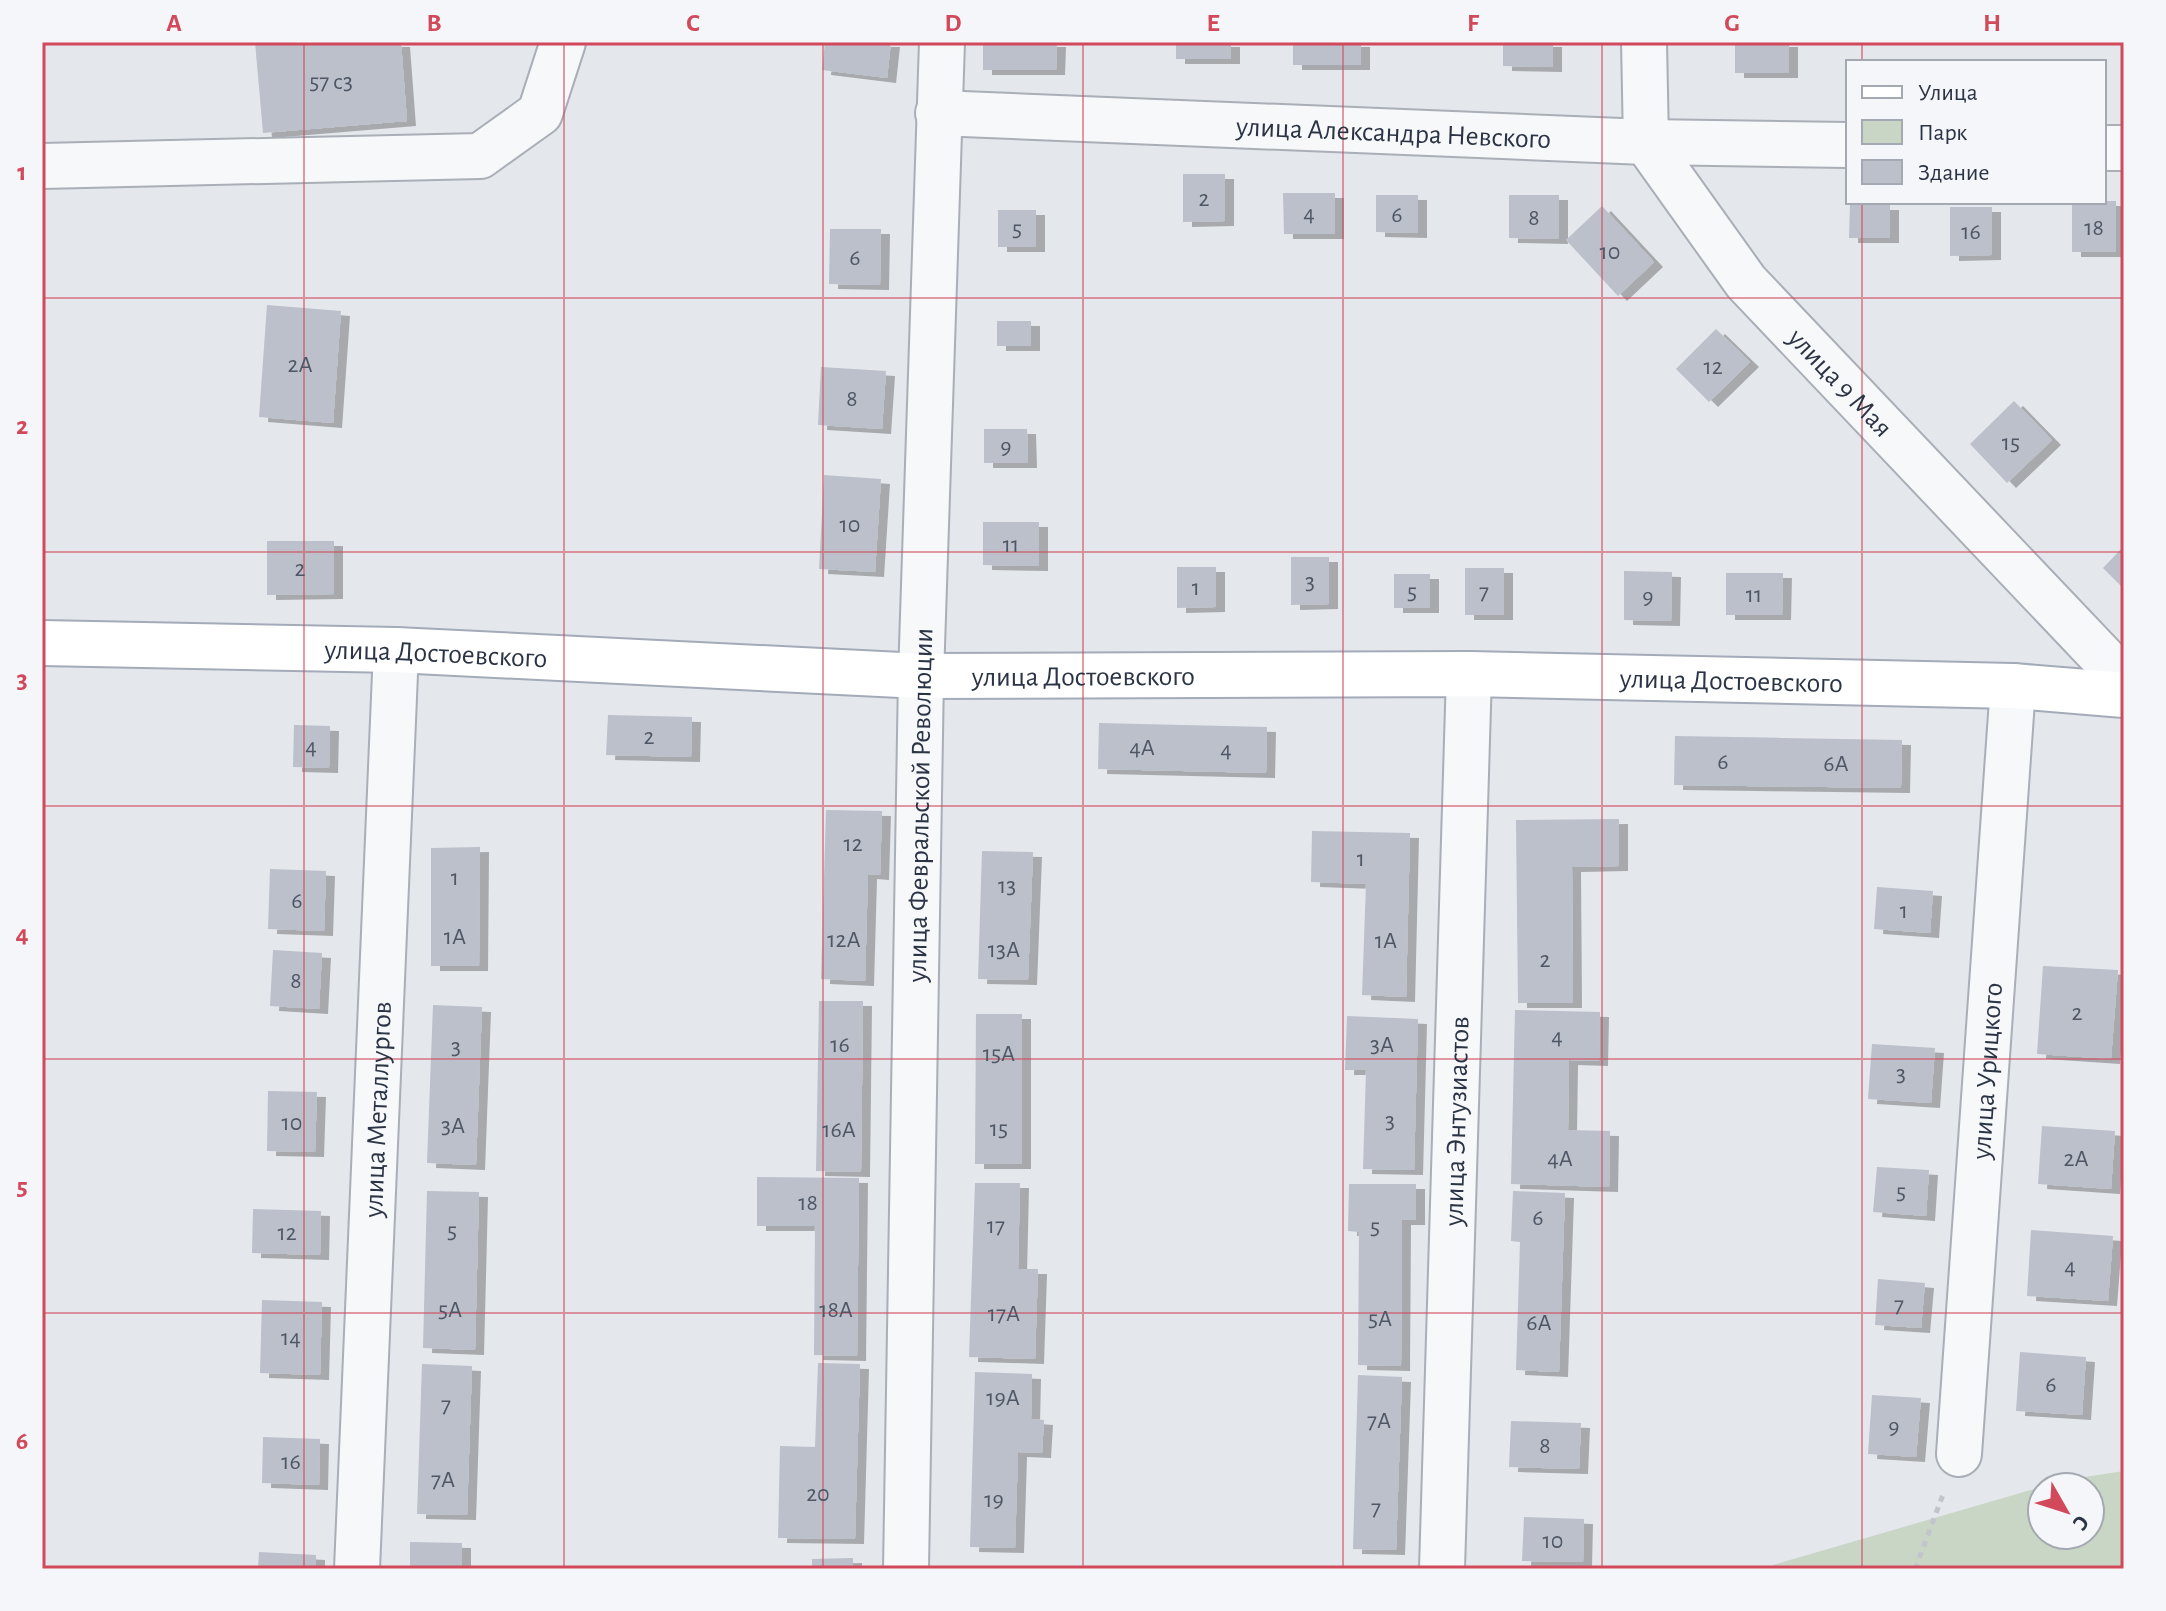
<svg xmlns="http://www.w3.org/2000/svg" width="2166" height="1611" viewBox="0 0 2166 1611" font-family="'Alegreya Sans',sans-serif">
	<style>
		.green { fill: #c9d6c5; fill-rule: evenodd }
		.building { fill: #bbc0ca; filter: url(#shadow) }
		.lines { fill: none; stroke-linecap: round; stroke-linejoin: round }
		.minor-casing { stroke: #a9aeb7; stroke-width: 48 }
		.major-casing { stroke: #a3abb8; stroke-width: 48 }
		.path { stroke: #c2c5cb; stroke-width: 5; stroke-dasharray: 6 6; stroke-linecap: butt }
		.minor { stroke: #f7f8fa; stroke-width: 44 }
		.major { stroke: #fff; stroke-width: 44 }
		.grid { fill: none; stroke: #d1495b; stroke-width: 2; stroke-opacity: 0.55 }
		.labels { text-anchor: middle; stroke-width: 8; stroke-linejoin: round; paint-order: stroke }
		.number-label { font-size: 24px; fill: #4f5766 }
		.street-label { font-size: 28px; fill: #2b3445; stroke: #f4f6f9 }
		.neatline { fill: none; stroke: #d1495b; stroke-width: 3 }
		.grid-label { font-size: 26px; text-anchor: middle; font-weight: bold; fill: #d1495b }
	</style>
	<defs>
		<filter id="shadow"><feDropShadow dx="9" dy="5" stdDeviation="0" flood-color="#0004"/></filter>
	</defs>
	<rect width="100%" height="100%" fill="#e4e7ec"/>
	<path class="green" d="M2124 1471V1569H1772L1773 1565 2065 1480ZM2042 1487H2090V1535H2042Z"/>
	<path class="building" d="M255 42H401L407 121 263 133Z
		M825 42H891L887 78 822 70Z
		M983 42H1057L1056 70H983Z
		M1176 42H1231V59H1176Z
		M1293 42H1361V65H1293Z
		M1503 42H1553V67L1503 66Z
		M1735 42H1789V73H1735Z
		M1183 174H1225V221L1183 222Z
		M1283 193H1335V234H1284Z
		M1376 195H1418V233L1376 232Z
		M1509 195H1559V239L1509 238Z
		M2104 201H2116V252H2072V202Z
		M1850 205H1890V238H1849Z
		M1602 206 1654 262 1618 296 1566 240Z
		M1950 207H1992V255L1950 256Z
		M998 210H1036V247H998Z
		M830 229H881L880 285 829 284Z
		M267 305 341 311 333 423 259 417Z
		M997 321H1031V346H997Z
		M1716 329 1750 362 1709 402 1676 369Z
		M821 367 886 371 882 429 818 425Z
		M2014 401 2052 440 2007 483 1970 444Z
		M984 429H1027L1028 463H984Z
		M824 475 881 479 875 572 819 569Z
		M983 522H1039V566L983 565Z
		M267 541H334V594L267 595Z
		M2124 546V589L2103 568Z
		M1291 557H1329V604L1291 605Z
		M1177 567H1216V607L1177 608Z
		M1465 568H1504V615H1465Z
		M1624 571 1672 572 1671 621 1624 620Z
		M1726 573H1783L1782 615H1726Z
		M1394 574H1430V608H1394Z
		M608 715 692 717 691 757 606 755Z
		M1099 723 1267 727 1266 773 1098 769Z
		M294 725 330 726 329 768 293 767Z
		M1675 736 1902 740 1901 788 1674 785Z
		M826 810 882 811 880 875 868 874 865 981 821 979Z
		M1619 819V866L1572 867 1573 1003H1518L1516 820Z
		M1312 831 1410 833 1406 997 1362 995 1366 884 1311 882Z
		M480 847 479 966H431V848Z
		M982 851 1033 852 1028 980 978 979Z
		M270 869 326 871 324 931 268 929Z
		M1877 887 1933 891 1930 933 1874 929Z
		M273 950 322 953 319 1009 270 1006Z
		M2043 966 2118 970 2111 1059 2037 1054Z
		M819 1001H863L861 1172 816 1171Z
		M433 1005 482 1007 476 1165 427 1163Z
		M1515 1010 1600 1012 1599 1061 1569 1060 1568 1130 1610 1131 1609 1187 1511 1184Z
		M976 1014H1022V1164H975Z
		M1347 1016 1418 1019 1414 1170 1363 1169 1366 1070H1345Z
		M1872 1044 1935 1048 1931 1103 1868 1099Z
		M268 1091 317 1092 315 1152 267 1151Z
		M2042 1126 2115 1131 2111 1189 2038 1184Z
		M1877 1167 1929 1170 1926 1216 1873 1212Z
		M757 1177 859 1178 857 1356 814 1355 815 1226H757Z
		M975 1183H1020L1018 1269H1038L1035 1359 969 1357Z
		M1349 1184H1416V1220H1402L1401 1366 1358 1365 1359 1232 1348 1231Z
		M427 1191 479 1192 475 1350 423 1348Z
		M1513 1191 1565 1193 1559 1372 1516 1370 1520 1242 1511 1241Z
		M253 1209 321 1211 320 1255 252 1253Z
		M2031 1230 2113 1236 2108 1301 2027 1296Z
		M1878 1279 1925 1283 1921 1328 1875 1325Z
		M262 1300 322 1302 320 1375 260 1373Z
		M2020 1352 2086 1357 2082 1415 2016 1411Z
		M818 1363 860 1364 855 1539 778 1538 780 1446 815 1447Z
		M422 1364 472 1366 467 1515 417 1514Z
		M975 1372 1032 1374 1031 1419 1044 1420 1042 1453 1018 1452 1015 1548 970 1547Z
		M1358 1375 1402 1377 1396 1550 1353 1549Z
		M1872 1395 1921 1398 1916 1457 1868 1454Z
		M1511 1421 1581 1423 1579 1469 1509 1467Z
		M263 1437 320 1439 319 1485 262 1483Z
		M1524 1517 1584 1519 1583 1562 1522 1561Z
		M410 1542 462 1543V1569H410Z
		M259 1552 316 1555V1569H258Z
		M853 1558V1569H812V1559Z"/>
	<g class="lines">
		<g class="minor-casing">
			<g id="minor">
				<path id="s1" d="M1644 42 1646 142 1746 282 2124 680"/>
				<path id="s2" d="M938 113 1646 142 1848 145"/>
				<path d="M2104 148H2124"/>
				<path d="M42 166 480 156 540 113 563 42"/>
				<path id="s3" d="M1959 1454 2013 686"/>
				<path id="s4" d="M357 1569 396 650"/>
				<path id="s5" d="M906 1569 921 676 942 42"/>
				<path id="s6" d="M1442 1569 1469 674"/>
			</g>
		</g>
		<g class="major-casing">
			<g id="major">
				<path id="s7" d="M42 643 396 650 921 676 1469 674 2013 686 2124 695"/>
			</g>
		</g>
		<path class="path" d="M1915 1569 1944 1492"/>
		<use href="#minor" class="minor"/>
		<use href="#major" class="major"/>
	</g>
	<path class="grid" d="M304 42V1569M564 42V1569M823 42V1569M1083 42V1569M1343 42V1569M1602 42V1569M1862 42V62M1862 202V1569M42 298H2124M42 552H2124M42 806H2124M42 1059H2124M42 1313H2124"/>
	<g class="labels">
		<g class="number-label">
			<text x="331" y="89">57 с3</text>
			<text x="1204" y="206">2</text>
			<text x="1309" y="221">4</text>
			<text x="1397" y="222">6</text>
			<text x="1534" y="225">8</text>
			<text x="2094" y="235">18</text>
			<text x="1017" y="236">5</text>
			<text x="1971" y="239">16</text>
			<text x="1610" y="259">10</text>
			<text x="855" y="265">6</text>
			<text x="300" y="372">2А</text>
			<text x="1713" y="374">12</text>
			<text x="852" y="406">8</text>
			<text x="2011" y="450">15</text>
			<text x="1006" y="454">9</text>
			<text x="850" y="532">10</text>
			<text x="1011" y="552">11</text>
			<text x="300" y="576">2</text>
			<text x="1310" y="589">3</text>
			<text x="1196" y="595">1</text>
			<text x="1412" y="599">5</text>
			<text x="1484" y="599">7</text>
			<text x="1754" y="602">11</text>
			<text x="1648" y="604">9</text>
			<text x="649" y="744">2</text>
			<text x="311" y="754">4</text>
			<text x="1142" y="755">4А</text>
			<text x="1226" y="757">4</text>
			<text x="1723" y="769">6</text>
			<text x="1836" y="771">6А</text>
			<text x="853" y="851">12</text>
			<text x="1361" y="866">1</text>
			<text x="455" y="885">1</text>
			<text x="1007" y="893">13</text>
			<text x="297" y="908">6</text>
			<text x="1904" y="918">1</text>
			<text x="455" y="944">1А</text>
			<text x="844" y="947">12А</text>
			<text x="1386" y="948">1А</text>
			<text x="1004" y="957">13А</text>
			<text x="1545" y="967">2</text>
			<text x="296" y="988">8</text>
			<text x="2077" y="1020">2</text>
			<text x="1557" y="1044">4</text>
			<text x="840" y="1052">16</text>
			<text x="1382" y="1052">3А</text>
			<text x="456" y="1054">3</text>
			<text x="999" y="1061">15А</text>
			<text x="1901" y="1081">3</text>
			<text x="1390" y="1128">3</text>
			<text x="292" y="1130">10</text>
			<text x="453" y="1133">3А</text>
			<text x="999" y="1136">15</text>
			<text x="839" y="1137">16А</text>
			<text x="1560" y="1166">4А</text>
			<text x="2076" y="1166">2А</text>
			<text x="1901" y="1199">5</text>
			<text x="808" y="1210">18</text>
			<text x="1538" y="1225">6</text>
			<text x="996" y="1233">17</text>
			<text x="1375" y="1234">5</text>
			<text x="452" y="1238">5</text>
			<text x="287" y="1240">12</text>
			<text x="2070" y="1274">4</text>
			<text x="1899" y="1312">7</text>
			<text x="450" y="1317">5А</text>
			<text x="836" y="1317">18А</text>
			<text x="1004" y="1321">17А</text>
			<text x="1380" y="1326">5А</text>
			<text x="1539" y="1330">6А</text>
			<text x="291" y="1345">14</text>
			<text x="2051" y="1392">6</text>
			<text x="1003" y="1405">19А</text>
			<text x="446" y="1412">7</text>
			<text x="1379" y="1428">7А</text>
			<text x="1894" y="1434">9</text>
			<text x="1545" y="1453">8</text>
			<text x="291" y="1469">16</text>
			<text x="443" y="1487">7А</text>
			<text x="818" y="1501">20</text>
			<text x="994" y="1507">19</text>
			<text x="1376" y="1515">7</text>
			<text x="1553" y="1548">10</text>
		</g>
		<g class="street-label">
			<text dy="10" stroke="none"><textPath href="#s2" startOffset="456">улица Александра Невского</textPath></text>
			<text dy="10" stroke="none"><textPath href="#s1" startOffset="410">улица 9 Мая</textPath></text>
			<text dy="10" stroke="none"><textPath href="#s7" startOffset="394">улица Достоевского</textPath></text>
			<text dy="10" stroke="none"><textPath href="#s7" startOffset="1042">улица Достоевского</textPath></text>
			<text dy="10" stroke="none"><textPath href="#s7" startOffset="1690">улица Достоевского</textPath></text>
			<text dy="10" stroke="none"><textPath href="#s5" startOffset="764">улица Февральской Революции</textPath></text>
			<text dy="10" stroke="none"><textPath href="#s3" startOffset="384">улица Урицкого</textPath></text>
			<text dy="10" stroke="none"><textPath href="#s4" startOffset="460">улица Металлургов</textPath></text>
			<text dy="10" stroke="none"><textPath href="#s6" startOffset="448">улица Энтузиастов</textPath></text>
		</g>
	</g>
	<rect width="2166" height="1611" fill="none" stroke="#f4f6f9" stroke-width="88"/>
	<rect x="1846" y="60" width="260" height="144" fill="#f4f6f9" stroke="#a4a8b1" stroke-width="2"/>
	<rect x="1862" y="86" width="40" height="12" fill="#ffffff" stroke="#a4a8b1" stroke-width="2"/>
	<text x="1918" y="100" font-size="24" fill="#2b3445">Улица</text>
	<rect x="1862" y="120" width="40" height="24" fill="#c9d6c5" stroke="#a4a8b1" stroke-width="2"/>
	<text x="1918" y="140" font-size="24" fill="#2b3445">Парк</text>
	<rect x="1862" y="160" width="40" height="24" fill="#bbc0ca" stroke="#a4a8b1" stroke-width="2"/>
	<text x="1918" y="180" font-size="24" fill="#2b3445">Здание</text>
	<g transform="translate(2066 1511) rotate(129)"><circle r="38" fill="#f4f6f9" stroke="#a4a8b1" stroke-width="2"/>
	<path d="M0-6L14 30L0 20L-14 30Z" fill="#d1495b"/>
	<text y="-12" font-size="22" font-weight="bold" text-anchor="middle" fill="#2b3445">С</text>
	</g>
	<rect x="44" y="44" width="2078" height="1523" class="neatline"/>
	<g class="grid-label">
		<text x="174" y="31">A</text>
		<text x="434" y="31">B</text>
		<text x="693" y="31">C</text>
		<text x="953" y="31">D</text>
		<text x="1213" y="31">E</text>
		<text x="1473" y="31">F</text>
		<text x="1732" y="31">G</text>
		<text x="1992" y="31">H</text>
		<text x="22" y="180">1</text>
		<text x="22" y="434">2</text>
		<text x="22" y="688">3</text>
		<text x="22" y="942">4</text>
		<text x="22" y="1195">5</text>
		<text x="22" y="1449">6</text>
	</g>
</svg>
